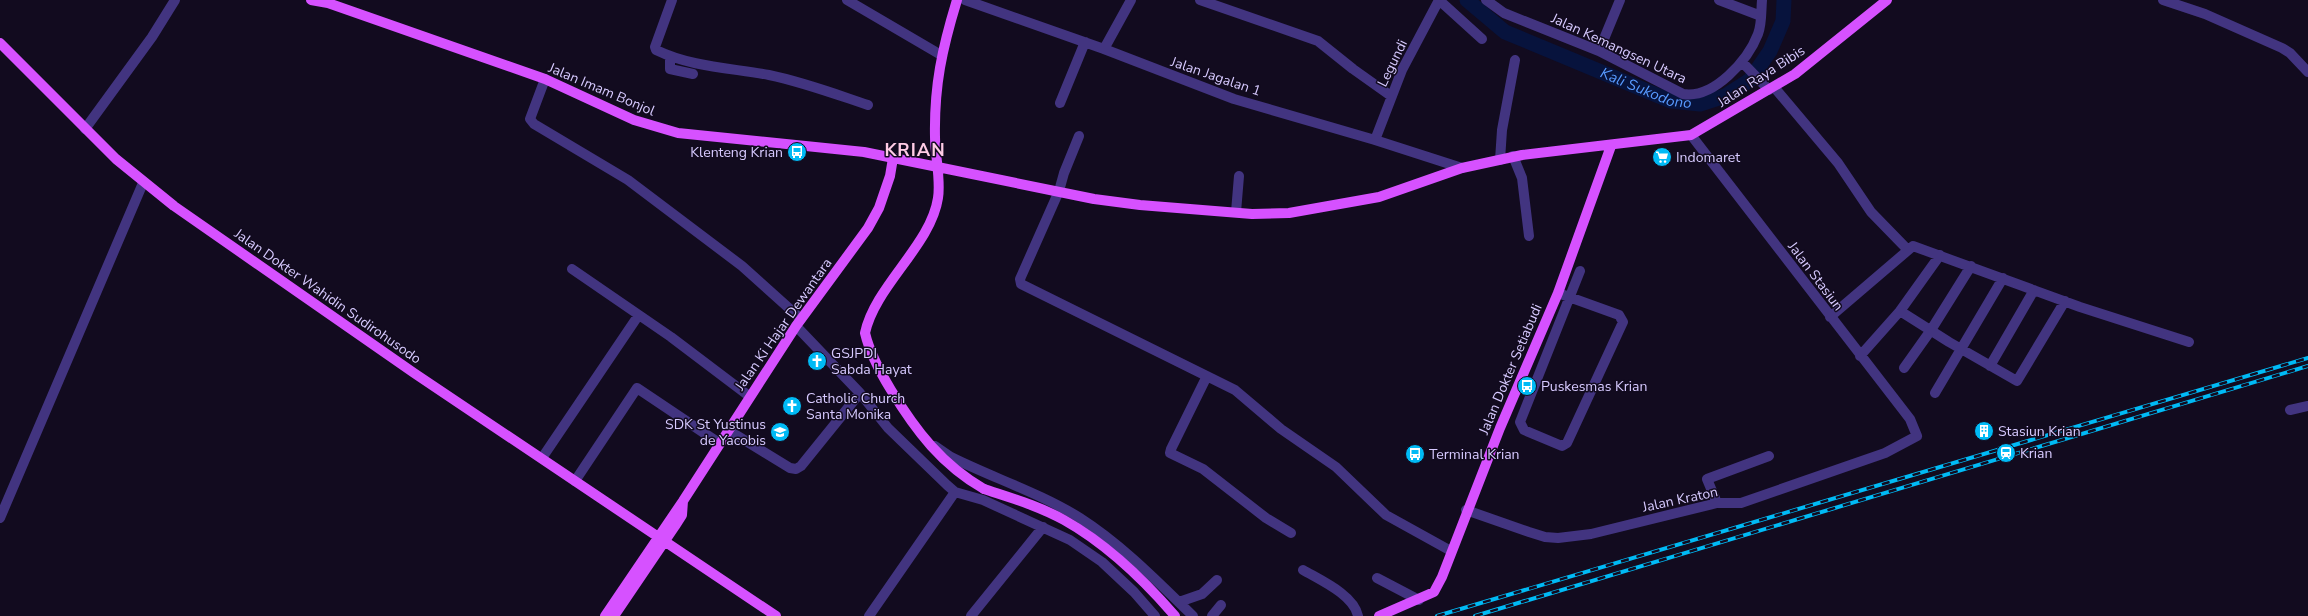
<svg xmlns="http://www.w3.org/2000/svg" width="2308" height="616" viewBox="0 0 2308 616" font-family="'Nunito Sans',sans-serif">
	<style>
		.lines { fill: none; stroke-linecap: round; stroke-linejoin: round }
		.river { stroke: #07133d; stroke-width: 15 }
		.minor { stroke: #423480; stroke-width: 10 }
		.major { stroke: #d651ff; stroke-width: 10 }
		.rail-casing { stroke: #00baf5; stroke-width: 4 }
		.rail { stroke: #120b1f; stroke-width: 2.5; stroke-dasharray: 8; stroke-linecap: butt }
		.major-bridge { stroke: #d651ff; stroke-width: 10 }
		.labels { text-anchor: middle; stroke-width: 3; stroke-linejoin: round; paint-order: stroke }
		.street-label { font-size: 14px; fill: #d7caff; stroke: #120b1f }
		.poi-label { font-size: 14px; fill: #d7caff; stroke: #120b1f; text-anchor: start }
		.water-label { font-size: 15px; font-style: italic; fill: #589aff; stroke: #120b1f }
		.district-label { font-size: 18px; font-weight: bold; letter-spacing: 1px; fill: #ffcce5; stroke: #120b1f }
	</style>
	<rect width="100%" height="100%" fill="#120b1f"/>
	<g class="lines">
		<path class="river" id="s1" d="M1467 0 1505 32 1671 101 1700 104 1725 96 1750 80 1770 51 1783 21 1784 0"/>
		<path class="minor" d="M672 0 655 47 656 50C691 67 731 68 769 75 803 82 835 94 868 105
			M847 0 941 55
			M965 0 1104 49 1234 99 1375 140 1462 168
			M1200 0 1318 41 1353 69 1391 96
			M1439 0 1482 39
			M1486 0 1504 13 1599 51 1683 94C1714 99 1748 60 1758 34 1762 24 1761 11 1762 0
			M1719 0 1761 16
			M2163 0 2205 14 2282 48 2290 53 2308 72
			M1104 49 1131 0
			M1599 51 1620 0
			M670 57V69L693 74
			M1742 62 1769 90
			M545 79 530 119 534 124 628 180 742 266 801 319
			M1774 87 1838 163 1871 212 1907 249
			M1060 103 1085 42
			M85 129 152 37 175 0
			M1079 136 1064 173 1059 191 1020 279 1021 284 1235 390 1281 429 1336 467 1386 515 1451 551
			M1375 140 1402 70 1439 0
			M1513 156 1522 178 1529 236
			M1500 160 1502 130 1515 60
			M1236 212 1239 176
			M572 269 671 337 749 396
			M1558 293 1619 315 1623 322 1567 443 1562 446 1524 430 1520 422 1580 271
			M1900 311 1949 342 2017 381 2065 301
			M1830 317 1913 246 2080 307 2189 342
			M796 326 860 393 888 428 947 485 955 492 983 500 1070 540 1102 562 1134 592 1155 616
			M1860 356 1900 311 1940 255
			M1990 366 2034 290
			M1904 368 1931 330 1971 266
			M1207 376 1171 449 1170 453 1203 469 1266 518 1291 533
			M1935 393 2003 278
			M2290 410 2308 406
			M728 430 790 468 796 469 801 466 860 393
			M935 446 951 457C993 478 1040 493 1080 518 1122 545 1157 581 1193 616
			M542 458 638 316
			M575 481 637 388 719 443
			M1717 503 1707 479 1769 456
			M1466 510 1529 532 1545 537 1558 538 1591 534 1717 503H1741L1885 453 1917 436 1910 419 1691 135
			M0 518 143 183
			M1303 570C1320 580 1354 595 1358 616
			M1377 578 1419 600
			M1179 602 1202 594 1217 580
			M869 616 955 492
			M971 616 1043 527
			M1212 616 1221 605"/>
		<path class="major" d="M311 0 328 3 545 79 634 120 678 133 864 152 1094 199 1140 205 1252 214 1289 213 1379 197 1462 168 1522 155 1691 135 1795 74 1887 0
			M957 0C942 49 934 86 935 137 935 155 941 180 938 198 931 245 875 286 865 333 870 354 880 372 891 390 916 431 942 465 984 489
			M0 43 116 159 174 206 414 373 776 616
			M605 616 683 501 796 326 868 228 879 208 890 176 893 158
			M614 616 675 526 682 515 683 501
			M1379 616 1434 592 1442 577 1500 428 1558 293 1611 146"/>
		<g class="rail-casing">
			<path id="rail" d="M1437 616 2308 358
				M1475 616 2308 366"/>
		</g>
		<use href="#rail" class="rail"/>
		<path class="major-bridge" d="M984 489C1011 498 1039 506 1064 520 1105 543 1144 580 1175 616"/>
	</g>
	<defs>
		<g id="bus-disc" transform="scale(1)"><circle r="9.5" fill="#00baf5" stroke="#120b1f"/><path d="M-5-6H5V4H4V6H2V4H-2V6H-4V4H-5ZM-3.5-4V0h7V-4ZM-3.5 1.2v1.5H-2V1.2ZM2 1.2v1.5H3.5V1.2Z" fill="#fff"/></g>
		<g id="supermarket-disc" transform="scale(1)"><circle r="9.5" fill="#00baf5" stroke="#120b1f"/><path d="M-6-5.5h2.5l.6 2H6L4.5 2H-2.5L-4.4-4H-6ZM-1.5 3.2a1.3 1.3 0 1 0 .1 0ZM3 3.2a1.3 1.3 0 1 0 .1 0Z" fill="#fff"/></g>
		<g id="church-disc" transform="scale(1)"><circle r="9.5" fill="#00baf5" stroke="#120b1f"/><path d="M-1.2-6h2.4v3.5h3.3v2.4h-3.3V6h-2.4V-.1h-3.3v-2.4h3.3Z" fill="#fff"/></g>
		<g id="building-disc" transform="scale(1)"><circle r="9.5" fill="#00baf5" stroke="#120b1f"/><path d="M-4-6H4V6H1V3H-1V6H-4ZM-2.5-4.3h1.7v1.8h-1.7ZM.8-4.3h1.7v1.8H.8ZM-2.5-1h1.7V.8h-1.7ZM.8-1h1.7V.8H.8Z" fill="#fff"/></g>
		<g id="school-disc" transform="scale(1)"><circle r="9.5" fill="#00baf5" stroke="#120b1f"/><path d="M0-5L7-2L0 1L-7-2ZM-4 1L0 2.5L4 1V4Q0 6-4 4Z" fill="#fff"/></g>
		<g id="station-disc" transform="scale(1)"><circle r="9.5" fill="#00baf5" stroke="#120b1f"/><path d="M-3-6H3Q5-6 5-4V2Q5 4 3 4L4.5 6H3L1.5 4h-3L-3 6H-4.5L-3 4Q-5 4-5 2V-4Q-5-6-3-6ZM-3.5-4v3h7v-3ZM-3.5 1v1.5H-2V1ZM2 1v1.5H3.5V1Z" fill="#fff"/></g>
	</defs>
	<g fill-rule="evenodd">
		<use href="#bus-disc" x="797" y="152"/>
		<use href="#supermarket-disc" x="1662" y="157"/>
		<use href="#church-disc" x="817" y="361"/>
		<use href="#bus-disc" x="1527" y="386"/>
		<use href="#church-disc" x="792" y="406"/>
		<use href="#building-disc" x="1984" y="431"/>
		<use href="#school-disc" x="780" y="432"/>
		<use href="#station-disc" x="2006" y="453"/>
		<use href="#bus-disc" x="1415" y="454"/>
	</g>
	<g class="labels">
		<g class="street-label">
			<text transform="translate(1619 48) rotate(25)" y="5">Jalan Kemangsen Utara</text>
			<text transform="translate(1392 63) rotate(-64)" y="5">Legundi</text>
			<text transform="translate(1216 76) rotate(19)" y="5">Jalan Jagalan 1</text>
			<text transform="translate(1761 76) rotate(-33)" y="5">Jalan Raya Bibis</text>
			<text transform="translate(602 89) rotate(23)" y="5">Jalan Imam Bonjol</text>
			<text transform="translate(1816 276) rotate(53)" y="5">Jalan Stasiun</text>
			<text transform="translate(328 296) rotate(35)" y="5">Jalan Dokter Wahidin Sudirohusodo</text>
			<text transform="translate(783 324) rotate(-55)" y="5">Jalan Ki Hajar Dewantara</text>
			<text transform="translate(1510 369) rotate(-67)" y="5">Jalan Dokter Setiabudi</text>
			<text transform="translate(1680 499) rotate(-12)" y="5">Jalan Kraton</text>
		</g>
		<g class="poi-label">
			<text x="783" y="157" text-anchor="end">Klenteng Krian</text>
			<text x="1676" y="162">Indomaret</text>
			<text x="831" y="358">GSJPDI<tspan x="831" dy="16">Sabda Hayat</tspan></text>
			<text x="1541" y="391">Puskesmas Krian</text>
			<text x="806" y="403">Catholic Church<tspan x="806" dy="16">Santa Monika</tspan></text>
			<text x="766" y="429" text-anchor="end">SDK St Yustinus<tspan x="766" dy="16">de Yacobis</tspan></text>
			<text x="1998" y="436">Stasiun Krian</text>
			<text x="2020" y="458">Krian</text>
			<text x="1429" y="459">Terminal Krian</text>
		</g>
		<g class="water-label">
			<text dy="5" stroke="none"><textPath href="#s1" startOffset="202">Kali Sukodono</textPath></text>
		</g>
		<g class="district-label">
			<text x="915" y="156">KRIAN</text>
		</g>
	</g>
</svg>
